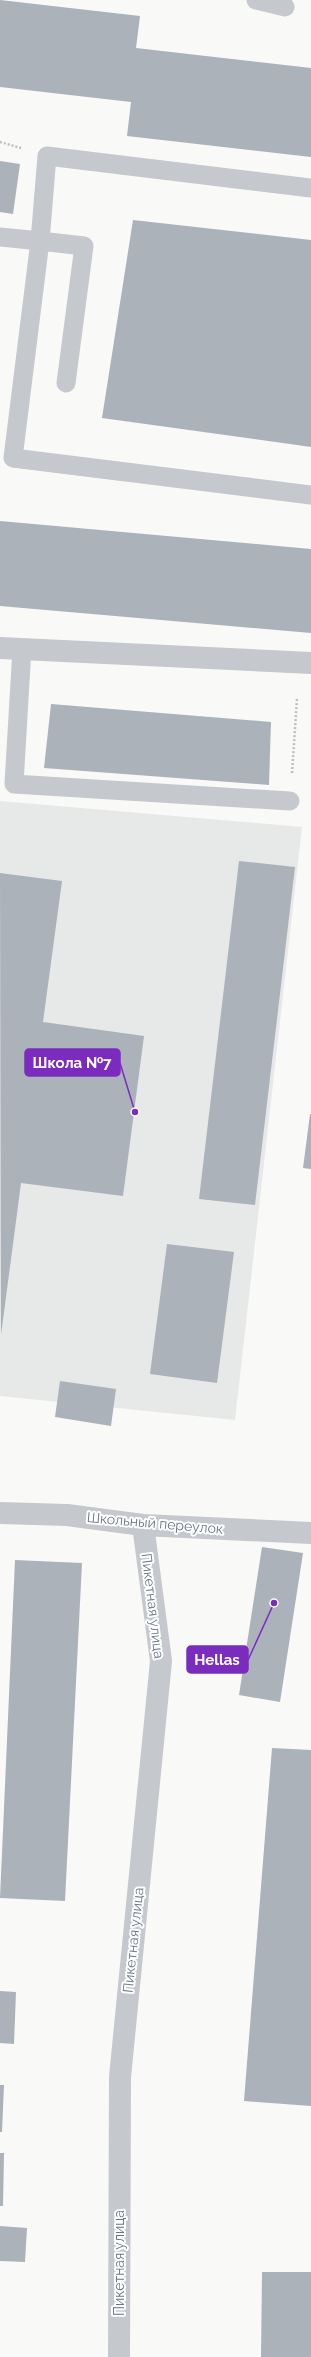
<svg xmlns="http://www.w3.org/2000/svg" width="311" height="2357" viewBox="0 0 311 2357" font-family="Raleway,sans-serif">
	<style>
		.built { fill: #e7e8e8 }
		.building { fill: #acb2b9 }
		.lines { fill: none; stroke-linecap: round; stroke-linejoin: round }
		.path { stroke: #bdbfc2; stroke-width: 2.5; stroke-dasharray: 2 2; stroke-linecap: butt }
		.service { stroke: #c5c8cc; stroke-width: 19 }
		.minor { stroke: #c5c8cc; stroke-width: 22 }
		.labels { text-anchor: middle; stroke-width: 4; stroke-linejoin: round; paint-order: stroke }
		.street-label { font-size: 14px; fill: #697687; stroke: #fff }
		.leader { fill: none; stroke: #7b2cbf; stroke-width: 1.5 }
		.callout-dot { fill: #7b2cbf; stroke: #fff; stroke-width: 1.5 }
		.callout { fill: #7b2cbf; stroke: #7b2cbf; stroke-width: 1.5 }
		.callout-label { font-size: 15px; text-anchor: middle; font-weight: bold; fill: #fff }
	</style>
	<rect width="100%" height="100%" fill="#f9f9f7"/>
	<path class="built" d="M0 801 302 827 235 1420 0 1396Z"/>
	<path class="building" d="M0 0 140 16 136 48 311 68V157L127 136 131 102 0 87Z
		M0 161 20 164 13 214 0 212Z
		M133 220 311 240V447L102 418Z
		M0 521 311 549V633L0 606Z
		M51 704 271 722 269 785 44 768Z
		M239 861 295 867 255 1205 199 1199Z
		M0 873 62 881 43 1022 144 1036 123 1196 21 1183 1 1335Z
		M310 1114H311V1169L303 1168Z
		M167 1244 234 1252 217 1383 150 1374Z
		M60 1381 116 1389 111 1426 55 1417Z
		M262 1547 303 1553 280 1702 239 1695Z
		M15 1560 82 1563 65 1901 0 1898Z
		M272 1748 311 1750V2106L244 2101Z
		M0 1991 16 1992 14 2044 0 2043Z
		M0 2085H4L2 2132H0Z
		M0 2153H4L3 2206H0Z
		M0 2226 27 2228 25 2262 0 2261Z
		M262 2272H311V2357H261Z"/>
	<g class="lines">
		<path class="path" d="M0 142 21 148
			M292 773 297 699"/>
		<path class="service" d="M256 0 285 7
			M0 237 40 241 13 458 311 495
			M66 383 84 246 40 241 47 156 311 188
			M22 648 14 784 290 801"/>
		<path class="minor" d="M0 648 311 663
			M0 1513 67 1515 143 1525 311 1533
			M119 2357 120 2077 161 1661 143 1525"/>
	</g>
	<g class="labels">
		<g class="street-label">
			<text transform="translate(155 1523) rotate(5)" y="5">Школьный переулок</text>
			<text transform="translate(153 1606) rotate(83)" y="5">Пикетная улица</text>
			<text transform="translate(133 1940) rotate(-84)" y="5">Пикетная улица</text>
			<text transform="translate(119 2263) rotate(-90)" y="5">Пикетная улица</text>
		</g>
	</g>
	<path class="leader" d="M135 1112L120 1063M274 1603L248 1660"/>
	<g class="callout-dot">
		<circle cx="135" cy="1112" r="4"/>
		<circle cx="274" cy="1603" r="4"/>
	</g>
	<g class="callout">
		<rect x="25" y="1049" width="95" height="27" rx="4"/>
		<rect x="187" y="1646" width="61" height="27" rx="4"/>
	</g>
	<g class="callout-label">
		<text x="72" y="1068">Школа №7</text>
		<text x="217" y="1665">Hellas</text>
	</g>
</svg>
